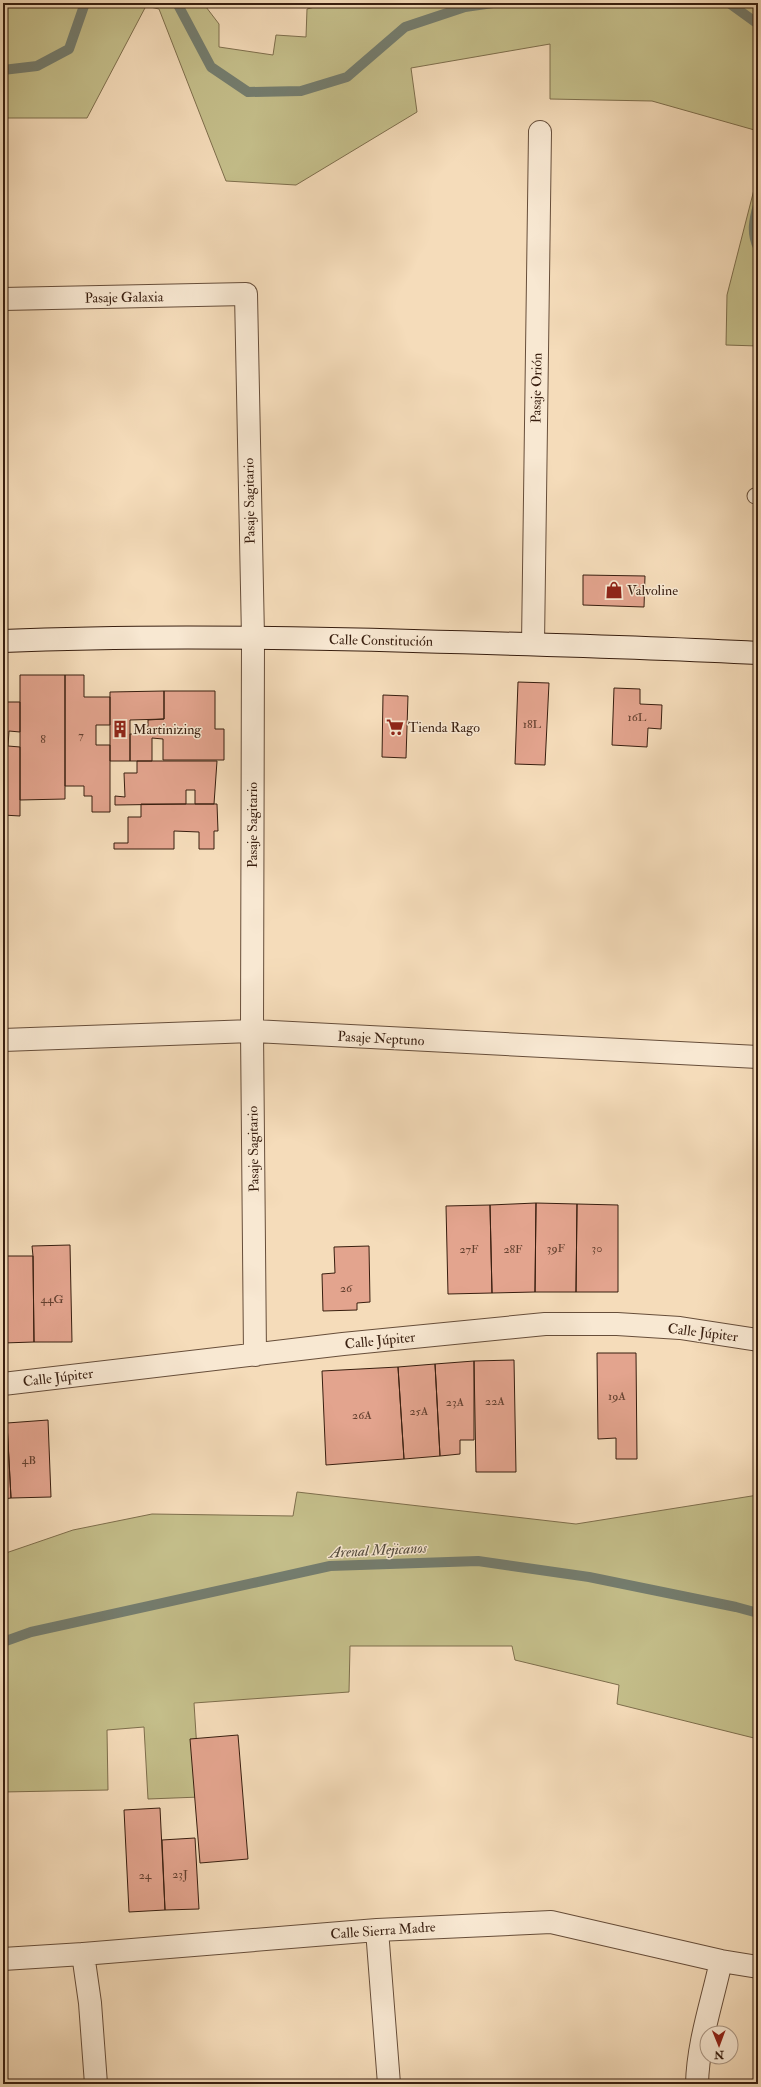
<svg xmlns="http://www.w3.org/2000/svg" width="761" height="2087" viewBox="0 0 761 2087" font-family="'IM FELL Double Pica',serif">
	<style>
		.green { fill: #c4be8a; stroke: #7e6e4c }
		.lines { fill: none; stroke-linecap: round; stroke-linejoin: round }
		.stream { stroke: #747d6f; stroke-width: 10 }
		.building { fill: #e3a48e; stroke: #381e0f }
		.lane-casing { stroke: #674e3a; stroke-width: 17 }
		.street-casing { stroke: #674e3a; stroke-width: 24 }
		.secondary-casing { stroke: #381e0f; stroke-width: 24 }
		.lane { stroke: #f8e8d2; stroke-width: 15 }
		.street { stroke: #f8e8d2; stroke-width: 22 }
		.secondary { stroke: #f8e8d2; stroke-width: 22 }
		.labels { text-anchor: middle; stroke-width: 3; stroke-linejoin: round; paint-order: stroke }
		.number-label { font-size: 12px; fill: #63402f }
		.street-label { font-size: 14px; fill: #381e0f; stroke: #f8e8d2 }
		.poi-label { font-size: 14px; fill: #381e0f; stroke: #f8e8d2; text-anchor: start }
		.water-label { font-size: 15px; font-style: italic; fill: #564d3f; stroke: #f8e8d2 }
	</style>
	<rect width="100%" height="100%" fill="#f5dcba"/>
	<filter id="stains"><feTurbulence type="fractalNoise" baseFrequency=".005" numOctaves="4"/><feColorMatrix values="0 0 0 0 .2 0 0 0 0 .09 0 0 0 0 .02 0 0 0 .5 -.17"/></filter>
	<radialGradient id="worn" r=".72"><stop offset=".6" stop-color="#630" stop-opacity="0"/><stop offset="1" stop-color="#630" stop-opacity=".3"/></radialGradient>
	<path class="green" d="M9 3H203L219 24V47L273 55 276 35 306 37 307 9 330 3H758V131L652 101 550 99V44L411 68 417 112 296 185 226 181 159 9 146 6 87 118H3V8Z
		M758 174V346L726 345 727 295Z
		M297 1492 576 1524 758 1495V1739L617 1704 619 1685 515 1660 512 1646H350L349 1692 194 1703 200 1797 148 1799 144 1727 107 1730 108 1790 3 1792V1554L73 1530 152 1514 293 1516Z"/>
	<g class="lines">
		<path class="stream" d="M177 3 211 67 248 92 301 91 347 77 405 27 465 7 493 3
			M729 3 758 24
			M3 70 37 66 69 49 85 3
			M758 205C754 219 751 233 758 247
			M3 1642 31 1632 330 1566 478 1561 589 1577 736 1607 758 1613"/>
	</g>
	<path class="building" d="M583 575 645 576 644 607 583 605Z
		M20 675H65V799L20 800Z
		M65 675H84V697H110V725H96V745H110V812H92V796H84V786H65Z
		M3 677H6V702H20V732L9 731 8 746 20 747V816L3 815Z
		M518 682 549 683 545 765 515 764Z
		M614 688 640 689V704L662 705 661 729 648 728 647 747 612 745Z
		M164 691V719L130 720V761H110V692Z
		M164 691H215V729H224V760H163V739L152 738V761H130V734H148V720L164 719Z
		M383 695 408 696 406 758 382 757Z
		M137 761H217L214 804H195V790H186V804L115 805V796L125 797 124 773H137Z
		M141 804H217L218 831H214V849H199V832L174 831V849H114V843H128V817H141Z
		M536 1203 577 1204 576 1292H535Z
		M536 1203 535 1292 492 1293 490 1205Z
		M577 1204 618 1205V1292H576Z
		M490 1205 492 1293 448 1294 446 1206Z
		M70 1245 72 1342H34L33 1256 32 1246Z
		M369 1246 370 1302 357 1303V1310L323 1311 322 1274 335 1273 334 1247Z
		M3 1256H33L34 1342 3 1343Z
		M597 1353H636L637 1459H616V1438L598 1439Z
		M514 1360 516 1472H476L474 1361Z
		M474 1361V1440H460V1454L440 1456 435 1364Z
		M435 1364 440 1456 404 1459 398 1367Z
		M398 1367 404 1459 326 1465 322 1371Z
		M48 1420 51 1497 11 1498 7 1423Z
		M3 1423H7L11 1498 3 1499Z
		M238 1735 248 1859 200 1863 190 1739Z
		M160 1808 165 1910 129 1912 124 1810Z
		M195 1838 199 1909 165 1910 162 1840Z"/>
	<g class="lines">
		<g class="lane-casing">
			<path id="lane" d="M755 496H758"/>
		</g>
		<g class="street-casing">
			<path id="street" d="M3 299 246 294 253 637 252 1031 255 1355
				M533 644 540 132
				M3 1040 252 1031 758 1057
				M3 1384 343 1344 545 1324H617L680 1328 758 1340
				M377 1930 389 2084
				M83 1954 90 2003 96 2084
				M3 1959 83 1954 377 1930 551 1922 721 1961 758 1967
				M697 2084C698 2042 712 2003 721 1961"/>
		</g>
		<g class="secondary-casing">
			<path id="secondary" d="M3 641C140 635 276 637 413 641 528 644 643 647 758 653"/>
		</g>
		<use href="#lane" class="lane"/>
		<use href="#street" class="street"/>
		<use href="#secondary" class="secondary"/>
	</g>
	<defs>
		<g id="shop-bare" transform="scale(1.38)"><path d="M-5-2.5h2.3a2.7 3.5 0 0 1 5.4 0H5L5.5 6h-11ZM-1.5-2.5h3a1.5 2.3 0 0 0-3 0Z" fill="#8f2418" stroke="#f8e8d2" stroke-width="2.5" paint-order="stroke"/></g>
		<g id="supermarket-bare" transform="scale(1.38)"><path d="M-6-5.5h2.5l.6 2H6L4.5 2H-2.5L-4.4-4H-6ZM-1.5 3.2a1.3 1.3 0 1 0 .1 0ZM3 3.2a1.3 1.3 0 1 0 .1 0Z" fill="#8f2418" stroke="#f8e8d2" stroke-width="2.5" paint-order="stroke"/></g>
		<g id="building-bare" transform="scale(1.38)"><path d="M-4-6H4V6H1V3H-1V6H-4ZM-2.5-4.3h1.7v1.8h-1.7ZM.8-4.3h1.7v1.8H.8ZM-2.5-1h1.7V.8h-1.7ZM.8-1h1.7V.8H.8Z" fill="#8f2418" stroke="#f8e8d2" stroke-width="2.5" paint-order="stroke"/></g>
	</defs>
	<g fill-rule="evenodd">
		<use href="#shop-bare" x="614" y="590"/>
		<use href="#supermarket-bare" x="395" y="727"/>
		<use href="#building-bare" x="120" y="729"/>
	</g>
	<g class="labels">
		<g class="number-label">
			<text x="637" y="721">16L</text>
			<text x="532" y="728">18L</text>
			<text x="81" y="739">7</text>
			<text x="43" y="743">8</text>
			<text x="556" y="1252">39F</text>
			<text x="597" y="1252">30</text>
			<text x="469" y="1253">27F</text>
			<text x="513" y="1253">28F</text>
			<text x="346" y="1292">26</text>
			<text x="52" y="1303">44G</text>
			<text x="617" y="1400">19A</text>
			<text x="495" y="1405">22A</text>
			<text x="455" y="1406">23A</text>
			<text x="419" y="1415">25A</text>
			<text x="362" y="1419">26A</text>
			<text x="29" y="1464">4B</text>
			<text x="180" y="1878">23J</text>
			<text x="145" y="1879">24</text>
		</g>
		<g class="street-label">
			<text transform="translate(124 297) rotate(-1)" y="5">Pasaje Galaxia</text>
			<text transform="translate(536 388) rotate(-89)" y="5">Pasaje Orión</text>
			<text transform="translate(249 501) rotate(-91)" y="5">Pasaje Sagitario</text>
			<text transform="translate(381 640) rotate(1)" y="5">Calle Constitución</text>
			<text transform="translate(252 825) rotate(-90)" y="5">Pasaje Sagitario</text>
			<text transform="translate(381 1038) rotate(3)" y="5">Pasaje Neptuno</text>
			<text transform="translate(253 1149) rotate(-91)" y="5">Pasaje Sagitario</text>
			<text transform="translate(703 1332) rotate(7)" y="5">Calle Júpiter</text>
			<text transform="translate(380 1340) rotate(-6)" y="5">Calle Júpiter</text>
			<text transform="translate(58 1377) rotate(-7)" y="5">Calle Júpiter</text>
			<text transform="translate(383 1930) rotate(-4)" y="5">Calle Sierra Madre</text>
		</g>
		<g class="poi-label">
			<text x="627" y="595">Valvoline</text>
			<text x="408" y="732">Tienda Rago</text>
			<text x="133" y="734">Martinizing</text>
		</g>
		<g class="water-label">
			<text transform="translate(378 1550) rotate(-3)" y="5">Arenal Mejicanos</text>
		</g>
	</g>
	<rect width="761" height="2087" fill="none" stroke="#f5dcba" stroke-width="16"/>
	<rect x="4" y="4" width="753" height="2079" fill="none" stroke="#381e0f" stroke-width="2"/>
	<rect x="8" y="8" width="745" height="2071" fill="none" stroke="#381e0f"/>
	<g transform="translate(719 2045) rotate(179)"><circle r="19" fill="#f8e8d2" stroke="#ab9784"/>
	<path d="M0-3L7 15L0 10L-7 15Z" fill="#8f2418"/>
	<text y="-6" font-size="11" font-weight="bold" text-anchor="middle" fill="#381e0f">N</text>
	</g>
	<rect width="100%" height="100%" filter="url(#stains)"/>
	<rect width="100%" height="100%" fill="url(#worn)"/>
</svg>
